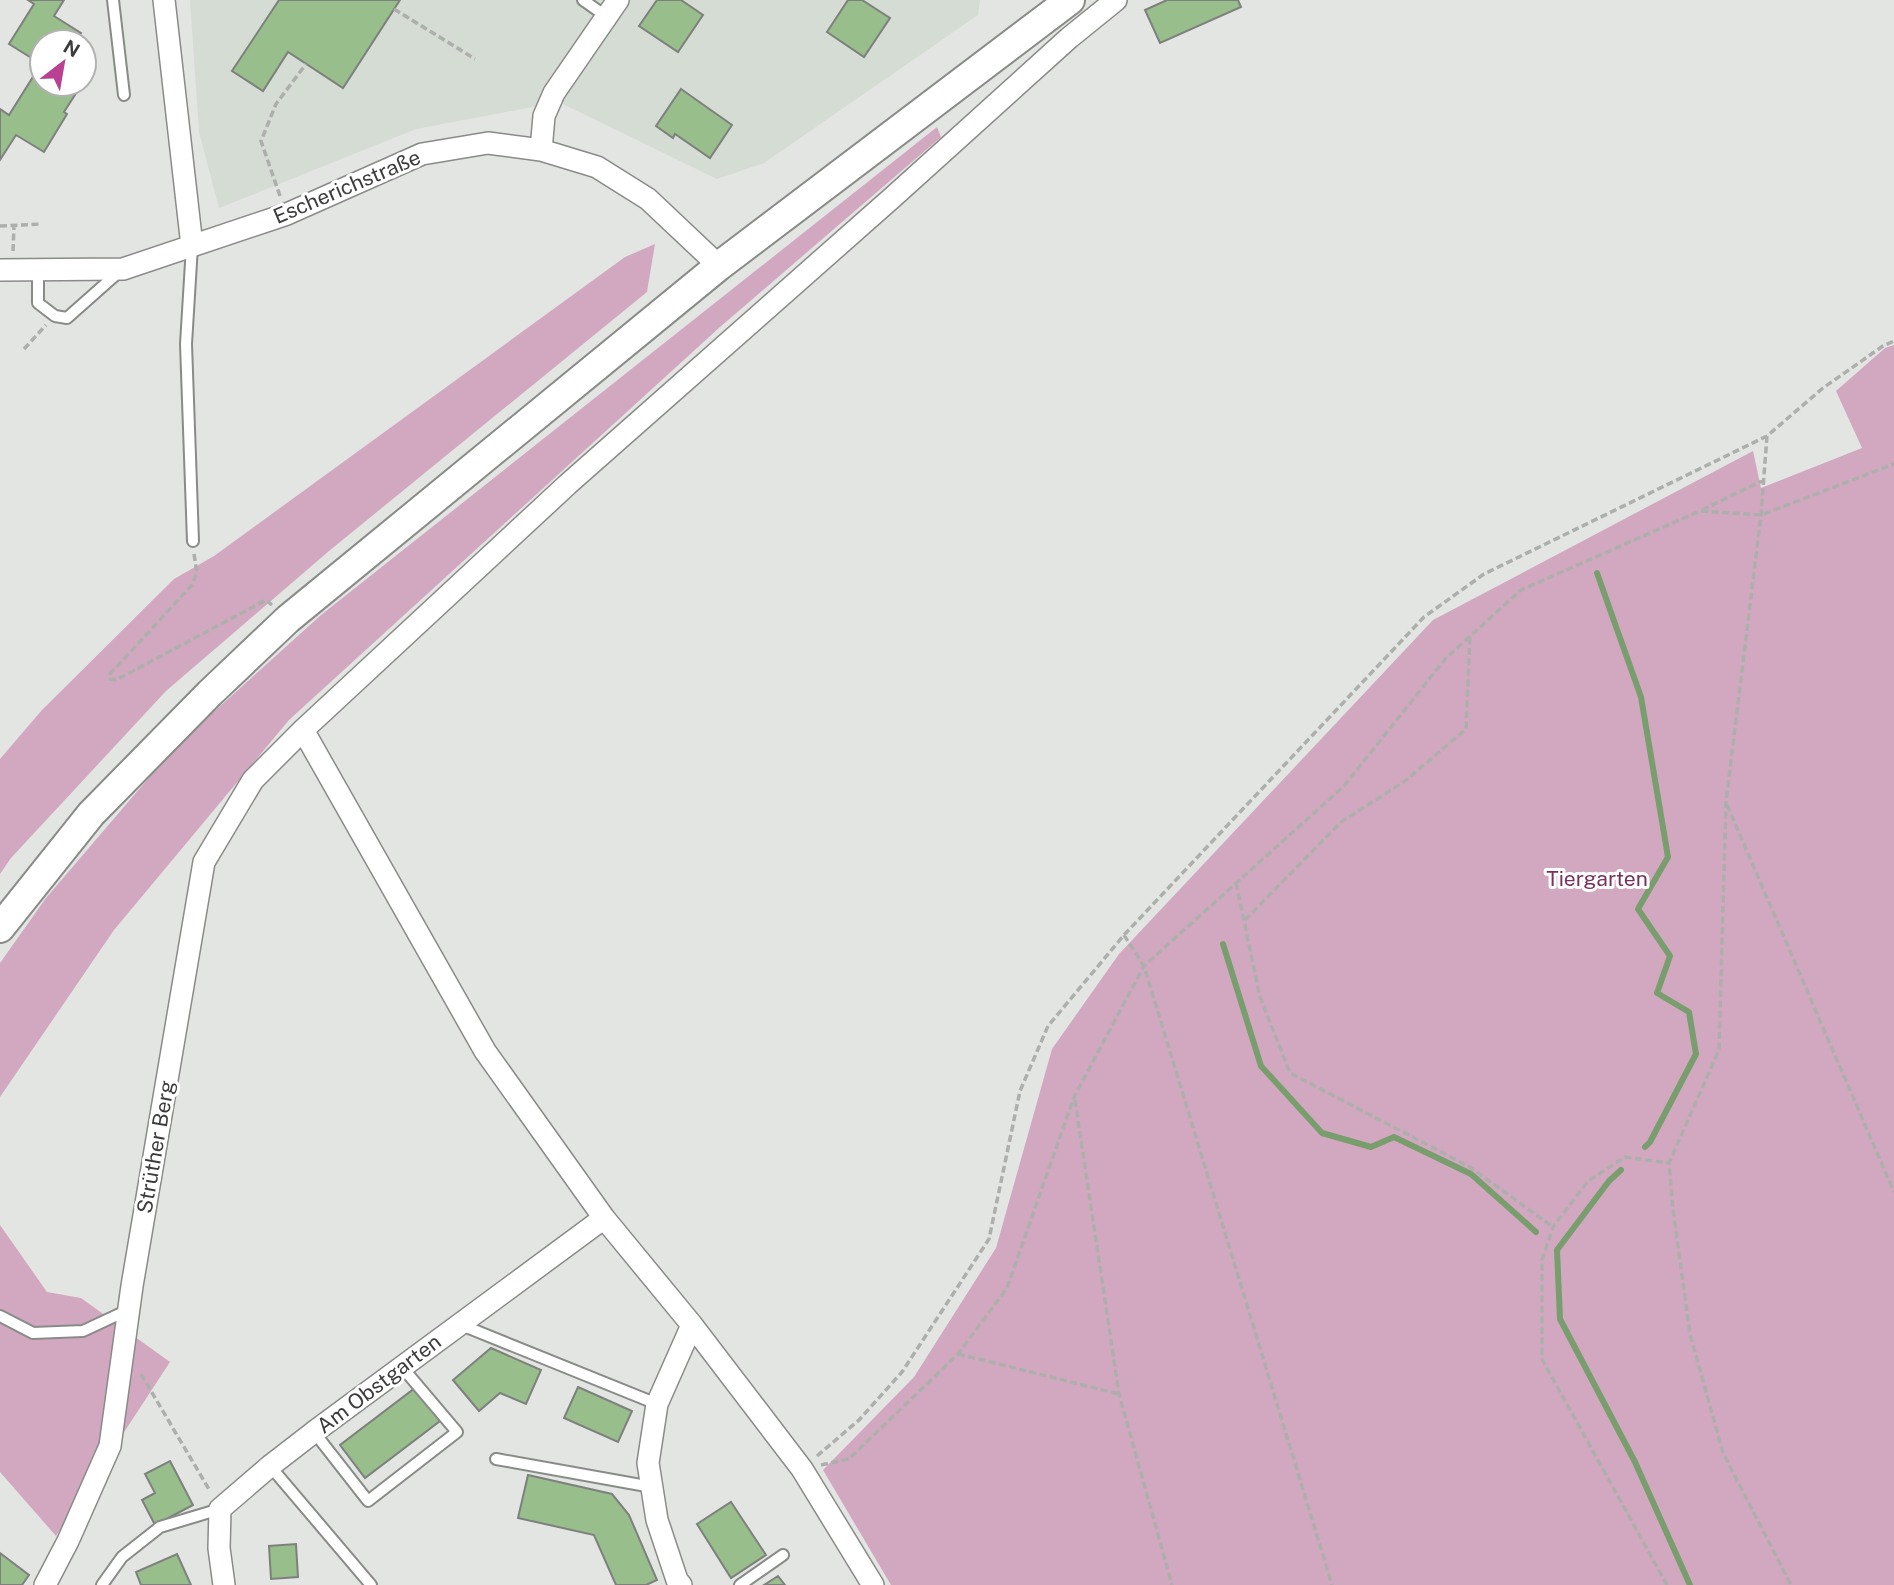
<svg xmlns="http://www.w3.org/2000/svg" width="1894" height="1585" viewBox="0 0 1894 1585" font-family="'Public Sans',sans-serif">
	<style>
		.built { fill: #d5dcd3 }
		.green { fill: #d2a8c0 }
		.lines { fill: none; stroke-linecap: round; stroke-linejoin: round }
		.stream { stroke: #799e6d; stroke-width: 6 }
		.building { fill: #98be8b; stroke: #7e807e; stroke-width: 2 }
		.service-casing { stroke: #898b88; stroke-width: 14 }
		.minor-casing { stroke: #898b88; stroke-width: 24 }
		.secondary-casing { stroke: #898b88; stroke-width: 32 }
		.path { stroke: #adafac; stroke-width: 3.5; stroke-dasharray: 7 3.5; stroke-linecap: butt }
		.service { stroke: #fff; stroke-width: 10 }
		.minor { stroke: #fff; stroke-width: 21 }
		.secondary { stroke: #fff; stroke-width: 28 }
		.labels { text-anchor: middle; stroke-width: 6; stroke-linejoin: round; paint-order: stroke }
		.street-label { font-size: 21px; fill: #3b3c3b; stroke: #fff }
		.park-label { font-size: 21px; fill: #76315d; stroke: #fff }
	</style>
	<rect width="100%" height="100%" fill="#e3e5e2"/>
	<path class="built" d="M190 0H980L978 15 764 163 717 179 559 102 416 129 219 208 199 132Z"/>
	<path class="green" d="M937 127 941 137 720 327 289 720 114 930 0 1097V963L46 898 176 746 321 615Z
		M655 244 647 292 329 551 166 691 11 858 0 874V759L42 710 174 579 214 556 625 257Z
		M1894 345V1585H891L823 1470 914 1377 996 1248 1052 1049 1119 954 1433 620 1753 451 1761 488 1862 448 1836 391 1885 348Z
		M0 1225 47 1292 81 1298 170 1362 56 1536 0 1472Z"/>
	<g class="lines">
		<path class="stream" d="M1597 573 1641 697 1668 857 1638 909 1670 956 1657 993 1689 1012 1696 1054 1650 1142 1645 1147
			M1223 944 1261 1066 1322 1133 1371 1147 1394 1137 1471 1174 1536 1232
			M1621 1170 1609 1181 1557 1250 1560 1319 1635 1462 1690 1585"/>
	</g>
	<path class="building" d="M28 0H64L54 16 81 33 75 42H42V84H82L64 112 67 114 44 152 16 135 0 160V109L9 115 41 64 9 44 34 4Z
		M279 0H400L343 88 288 52 263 91 232 71Z
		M657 0H681L703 15 678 52 639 26Z
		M848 0H862L890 18 864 57 827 32Z
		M1167 0H1238L1241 7 1160 43 1145 10Z
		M681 89 732 125 710 158 675 134 673 138 656 126Z
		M491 1348 541 1370 526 1404 500 1393 479 1411 453 1380Z
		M578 1387 632 1411 618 1442 564 1418Z
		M415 1388 440 1421 365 1478 340 1445Z
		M170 1461 193 1505 155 1525 142 1500 155 1493 145 1474Z
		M528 1475 612 1494 629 1515 657 1580 646 1585H616L594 1535 518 1518Z
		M731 1502 766 1555 731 1578 697 1524Z
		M296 1544 298 1577 271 1579 269 1546Z
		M0 1553 29 1575 22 1585H0Z
		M177 1554 191 1585H141L136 1572Z
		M778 1576 785 1585H764Z"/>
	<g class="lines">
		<g class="service-casing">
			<path id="service" d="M113 0 124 95
				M583 0 607 17
				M192 246 186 344 193 541
				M38 270V303L55 316 67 318 120 271
				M0 1316 33 1333 83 1331 128 1310
				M459 1324 657 1404
				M314 1432 368 1501 457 1432 402 1367
				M496 1459 652 1487
				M270 1466 371 1585
				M102 1585 122 1557 160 1527 220 1509
				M740 1585 783 1555"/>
		</g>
		<g class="minor-casing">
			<path id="minor" d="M164 0 192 246
				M541 150 544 116 554 93 618 0
				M0 270 123 269 287 214 422 154 488 143 541 150 597 167 648 199 719 266
				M303 730 485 1051 604 1218 692 1325 802 1469 873 1585
				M45 1585 68 1541 110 1446 132 1286 204 862 253 780 303 730 568 484 893 197 1069 38 1116 0
				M224 1585 219 1548 220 1509 270 1466 314 1432 604 1218
				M681 1585 677 1580 657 1520 648 1463 657 1404 692 1325"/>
		</g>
		<g class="secondary-casing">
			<path id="secondary" d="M0 928 91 814 210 693 288 619 719 266 1070 0"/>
		</g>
		<path class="path" d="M394 9 475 59
			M280 196 261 141 276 104 306 64
			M0 226 41 224
			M13 251 14 226
			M24 349 46 325
			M1767 436 1761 515 1726 802 1719 1050 1669 1163 1673 1209 1690 1334 1723 1453 1791 1585
			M1702 510 1764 480
			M194 554 197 573 192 585 110 674V679L116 680 266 600 272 605
			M1727 805 1894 1192
			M1236 883 1260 997 1290 1073 1470 1167 1553 1227
			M1245 920 1341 822 1405 781 1466 729 1470 636
			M1124 935 1144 966 1332 1585
			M1075 1100 1119 1394 1172 1585
			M958 1354 1119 1394
			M141 1374 210 1491
			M817 1456 859 1420 902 1372 989 1239 1020 1091 1048 1026 1124 935 1424 617 1484 574 1767 436 1823 388 1883 346 1894 341
			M821 1465 849 1459 958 1354 1007 1288 1074 1097 1144 966 1344 786 1446 658 1521 590 1700 511 1761 515 1894 464
			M1667 1585 1542 1359V1260L1553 1227 1588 1181 1625 1157 1669 1163"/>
		<use href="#service" class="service"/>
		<use href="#minor" class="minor"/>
		<use href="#secondary" class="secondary"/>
	</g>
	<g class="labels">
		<g class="street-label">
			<text transform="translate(347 187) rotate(-23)" y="7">Escherichstraße</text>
			<text transform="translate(156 1147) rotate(-80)" y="7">Strüther Berg</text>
			<text transform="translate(379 1384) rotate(-37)" y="7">Am Obstgarten</text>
		</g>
		<g class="park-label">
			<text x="1597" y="886">Tiergarten</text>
		</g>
	</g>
	<g transform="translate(63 63) rotate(31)"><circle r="33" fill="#ffffff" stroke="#b1b1b1" stroke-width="2"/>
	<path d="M0-5L12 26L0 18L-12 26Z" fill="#ba4092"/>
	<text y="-10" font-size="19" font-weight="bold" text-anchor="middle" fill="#3b3c3b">N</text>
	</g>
</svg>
